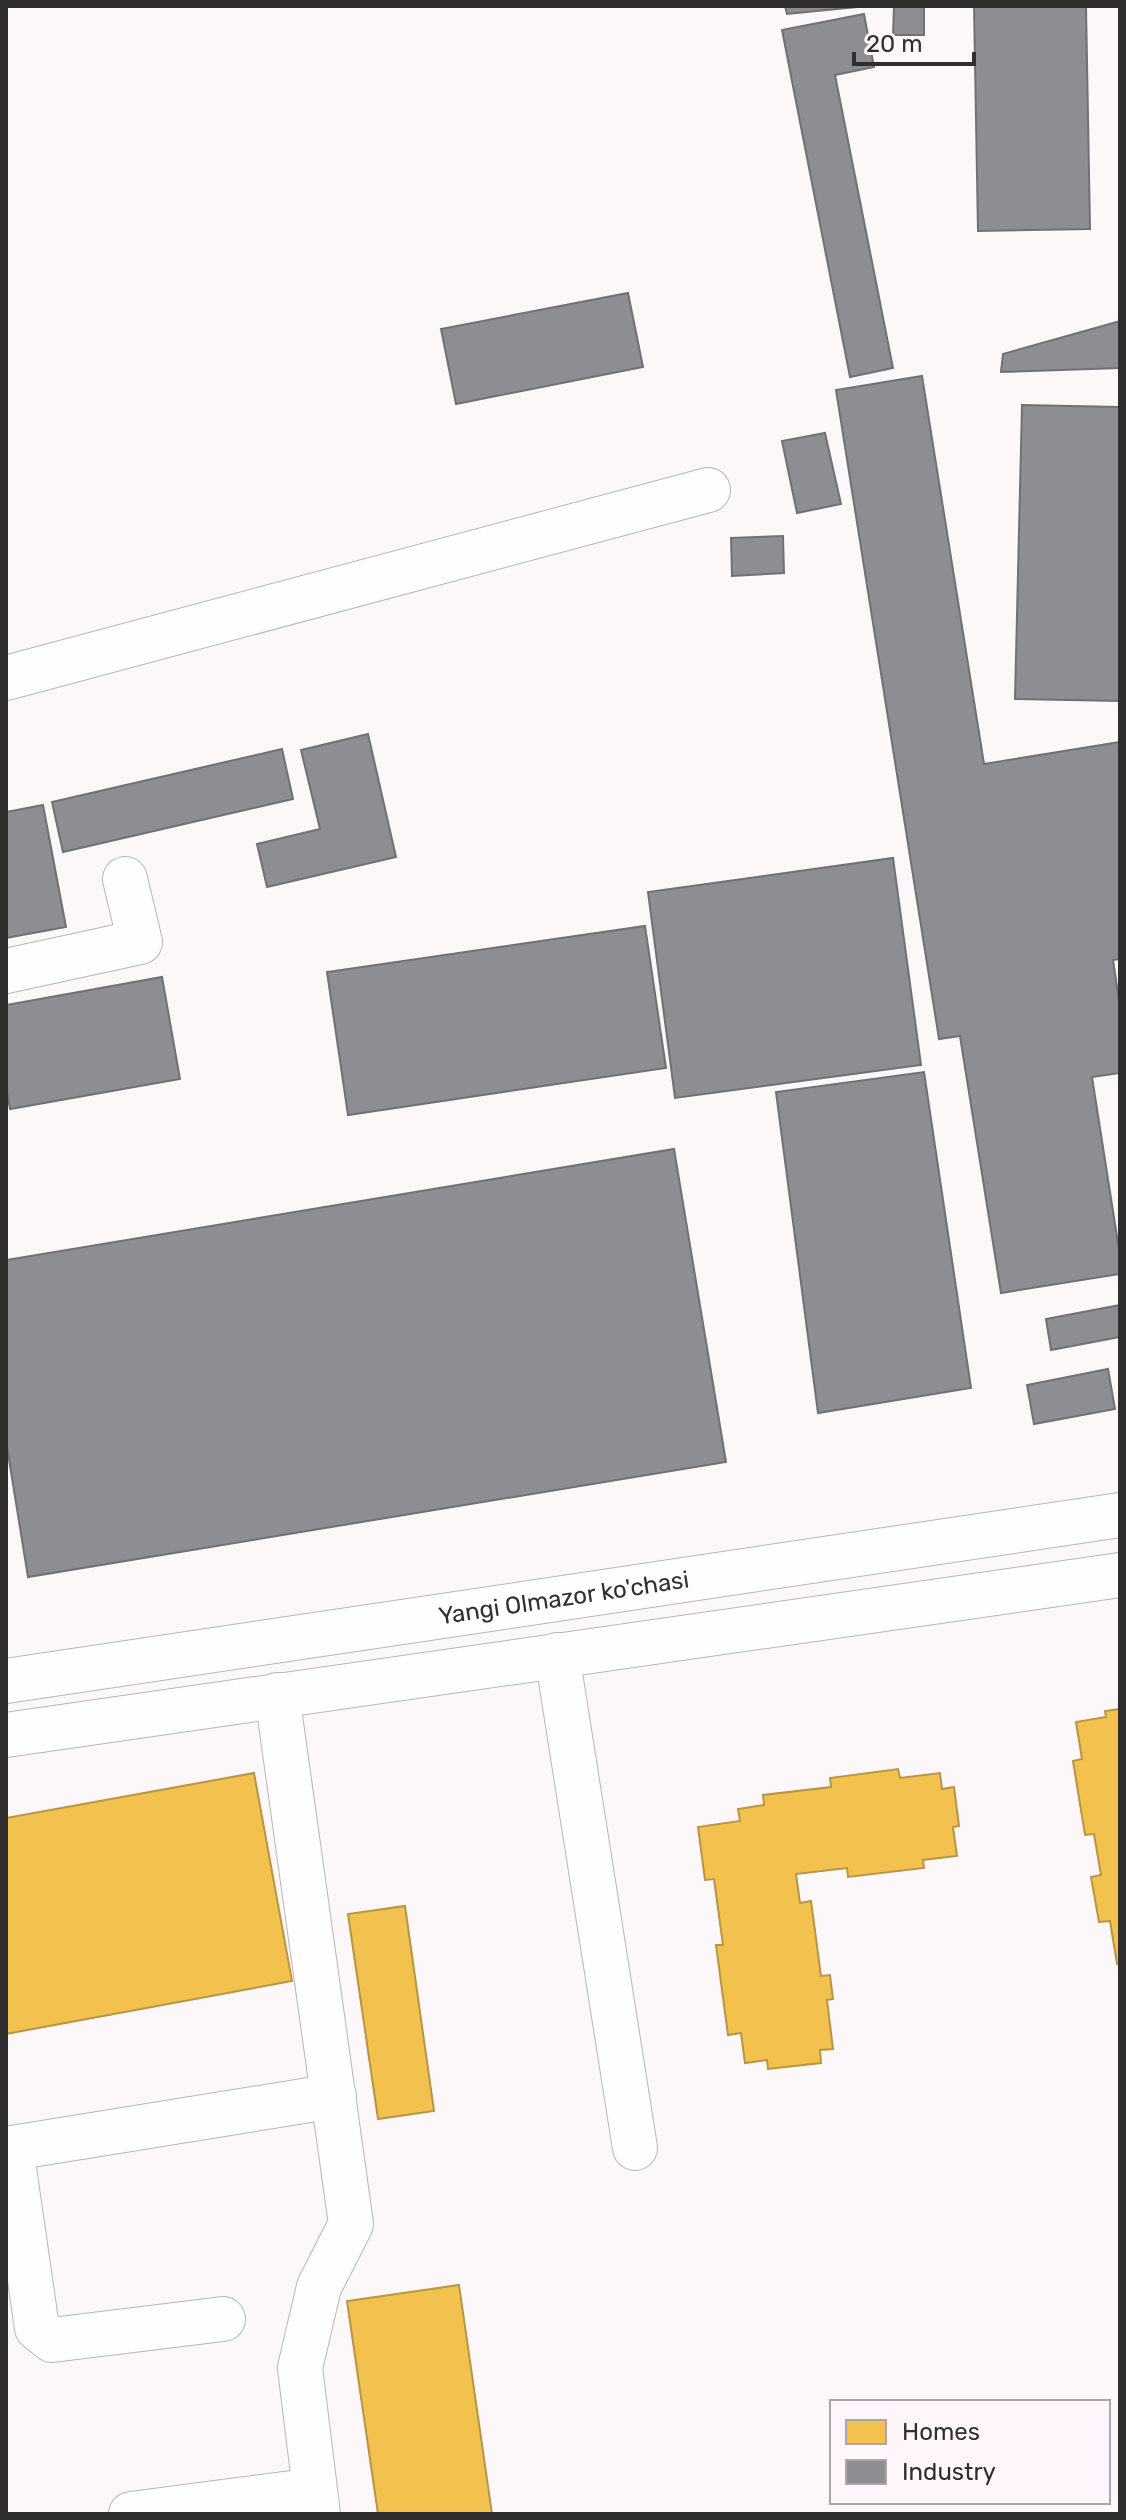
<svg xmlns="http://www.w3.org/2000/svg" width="1126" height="2520" viewBox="0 0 1126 2520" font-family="Rubik,sans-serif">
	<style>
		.homes { fill: #f2c14e; stroke: #b89545; stroke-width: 2 }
		.industry { fill: #8d8d92; stroke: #717074; stroke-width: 2 }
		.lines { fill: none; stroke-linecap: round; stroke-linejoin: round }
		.minor-casing { stroke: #b8b5b6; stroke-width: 46 }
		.major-casing { stroke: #b8b5b6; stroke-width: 46 }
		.minor { stroke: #fffefe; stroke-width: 44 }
		.major { stroke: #fffefe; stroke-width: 44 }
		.labels { text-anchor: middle; stroke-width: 8; stroke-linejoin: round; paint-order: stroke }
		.street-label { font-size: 24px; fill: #312e2f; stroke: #fef6fa }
	</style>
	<rect width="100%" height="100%" fill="#fcf8fa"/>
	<path class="homes" d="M1120 1709V1963L1117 1964 1110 1921 1099 1922 1091 1877 1101 1875 1094 1834 1085 1835 1073 1761 1082 1759 1076 1722 1106 1717 1105 1711Z
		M898 1769 900 1778 940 1773 942 1789 954 1787 959 1826 953 1827 957 1856 923 1860 924 1868 848 1877 847 1868 796 1874 800 1903 811 1901 821 1976 830 1975 833 1999 827 2000 833 2049 820 2050 821 2063 768 2069 767 2060 745 2063 741 2033 728 2035 716 1945H723L714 1879 705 1880 698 1827 740 1821 738 1809 764 1805 763 1795 831 1787 830 1778Z
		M254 1773 292 1981 6 2034V1818Z
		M405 1906 434 2111 378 2119 348 1914Z
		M459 2285 492 2514H378L347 2301Z"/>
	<path class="industry" d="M785 6H868L787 14Z
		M894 6H924V35H893Z
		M974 6H1086L1090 229 978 231Z
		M864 14 874 67 835 75 893 368 850 377 782 30Z
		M628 293 643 367 456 404 441 329Z
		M1120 321V368L1001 372 1003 354Z
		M922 376 984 764 1120 742V959L1113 960 1120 1007V1073L1092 1077 1120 1256V1274L1001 1293 960 1036 939 1039 836 390Z
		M1022 405 1120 407V701L1015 699Z
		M825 433 841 504 797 513 782 441Z
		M783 536 784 573 732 576 731 538Z
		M368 734 396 857 267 887 257 844 320 829 301 750Z
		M282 749 293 799 63 852 52 802Z
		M43 805 66 927 6 938V812Z
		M893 858 921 1065 675 1098 648 892Z
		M645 926 666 1068 348 1115 327 972Z
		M162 977 180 1079 10 1109 6 1085V1005Z
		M924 1072 971 1388 818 1413 776 1092Z
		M674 1149 726 1462 28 1577 6 1441V1260Z
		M1120 1305V1337L1051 1350 1046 1319Z
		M1108 1369 1115 1409 1034 1424 1027 1385Z"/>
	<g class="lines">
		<g class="minor-casing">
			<path id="minor" d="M6 678 708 490
				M6 971 140 942 125 879
				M557 1655 635 2148
				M277 1695 351 2224 319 2287 300 2368 318 2514
				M11 2148 37 2328 52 2340 223 2319
				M6 2149 334 2096
				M131 2514 315 2490"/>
		</g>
		<g class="major-casing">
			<g id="major">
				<path id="s1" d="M6 1681 1120 1515"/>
				<path d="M6 1735 1120 1575"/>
			</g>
		</g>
		<use href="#minor" class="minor"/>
		<use href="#major" class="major"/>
	</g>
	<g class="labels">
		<g class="street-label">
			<text dy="8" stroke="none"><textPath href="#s1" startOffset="564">Yangi Olmazor ko'chasi</textPath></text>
		</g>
	</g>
	<rect width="1126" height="2520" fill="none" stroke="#312e2f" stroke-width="16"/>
	<rect x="830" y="2400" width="280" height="104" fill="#fef6fa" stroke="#aca6a9" stroke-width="2"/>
	<rect x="846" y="2420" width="40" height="24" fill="#f2c14e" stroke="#aca6a9" stroke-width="2"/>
	<text x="902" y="2440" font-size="24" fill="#312e2f">Homes</text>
	<rect x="846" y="2460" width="40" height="24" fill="#8d8d92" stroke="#aca6a9" stroke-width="2"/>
	<text x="902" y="2480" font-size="24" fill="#312e2f">Industry</text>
	<path d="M854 52v12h120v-12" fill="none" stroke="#312e2f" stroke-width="4"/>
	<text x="866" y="52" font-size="24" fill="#312e2f" stroke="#fef6fa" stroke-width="6" paint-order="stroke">20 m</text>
</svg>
